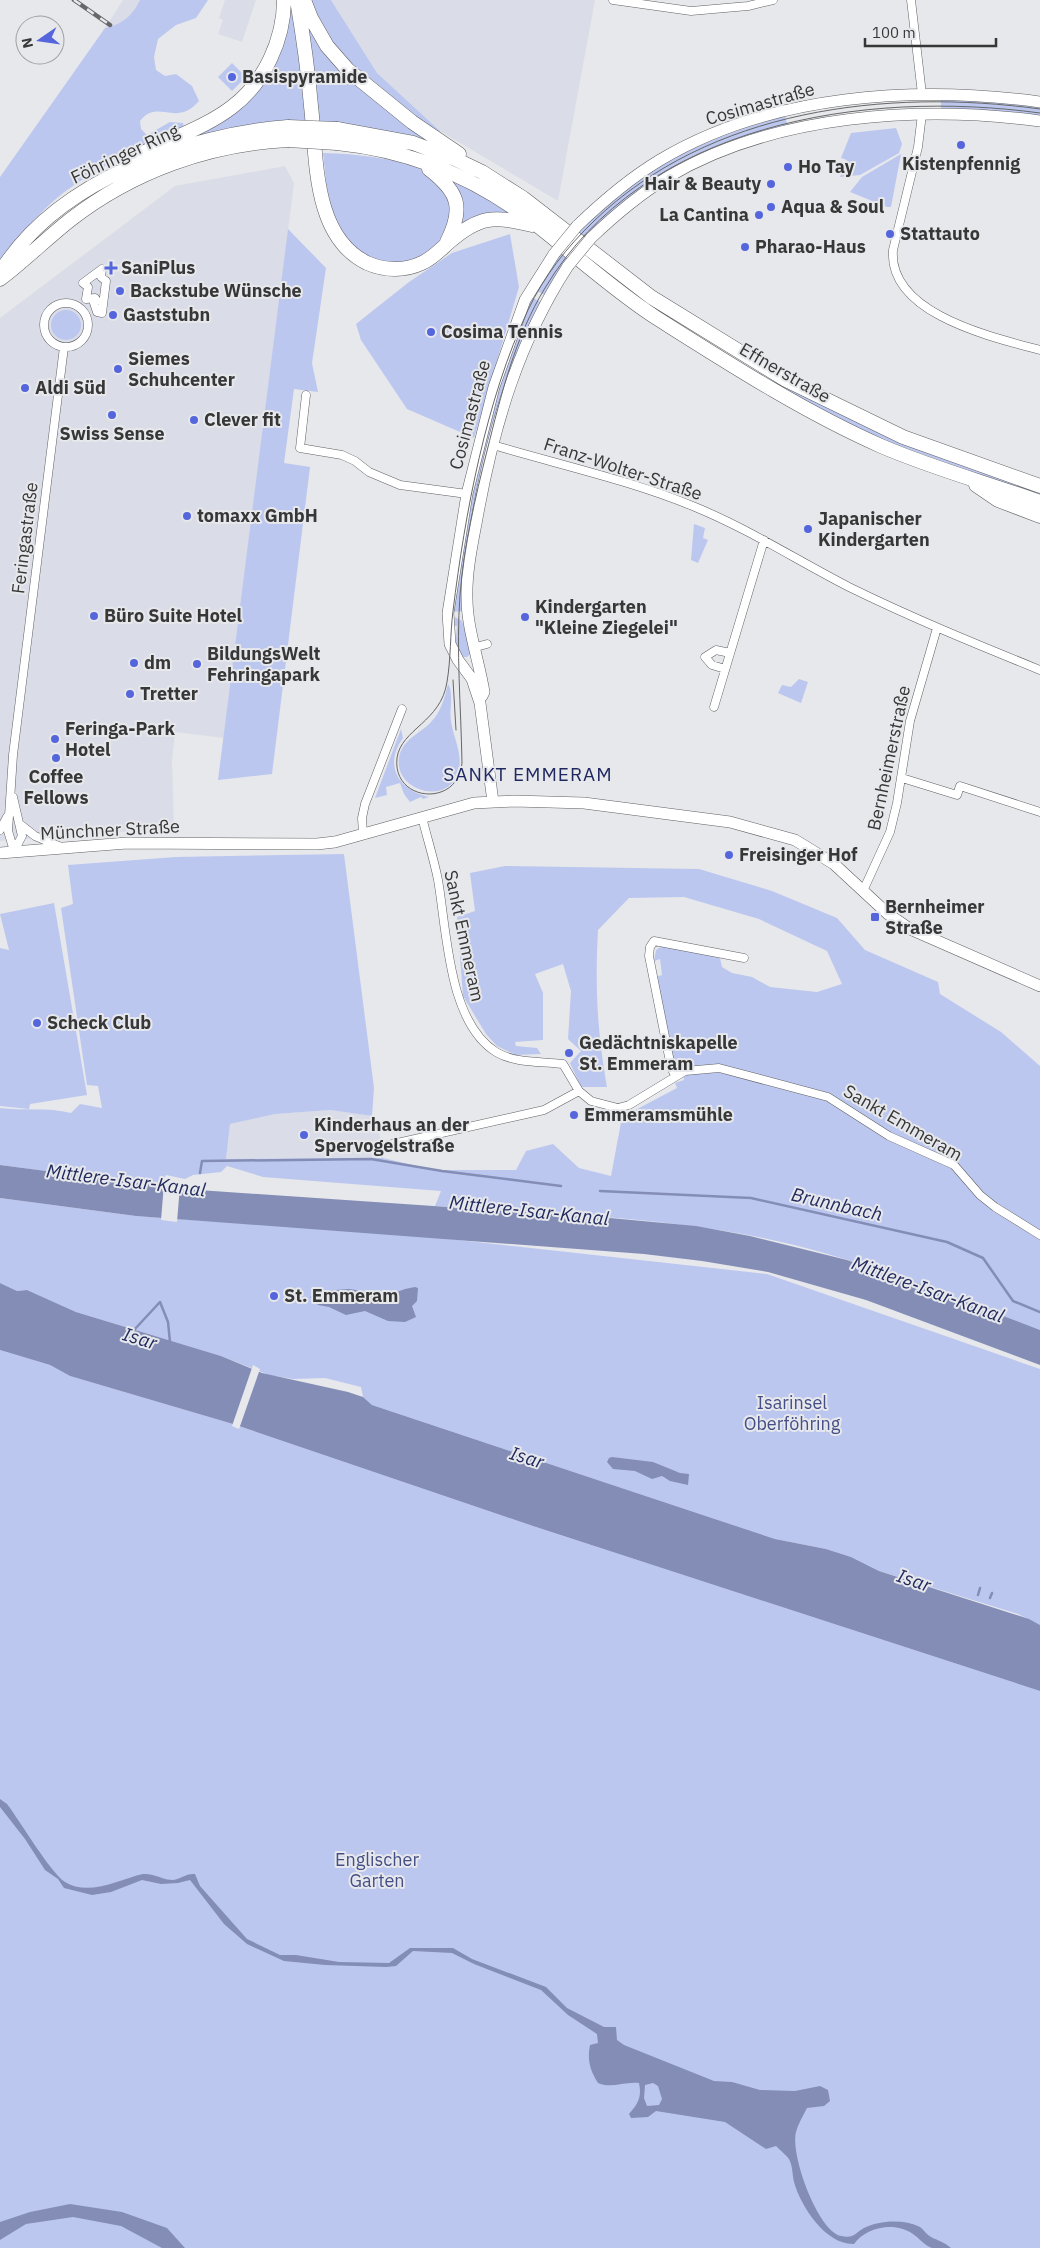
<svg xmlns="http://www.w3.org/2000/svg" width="1040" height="2248" viewBox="0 0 1040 2248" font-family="'IBM Plex Sans',sans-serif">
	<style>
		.built { fill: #dadde7 }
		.green { fill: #bcc7f0 }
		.water { fill: #838db6; fill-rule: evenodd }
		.pier { fill: #e7e8eb }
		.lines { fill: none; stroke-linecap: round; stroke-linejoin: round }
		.stream { stroke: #838db6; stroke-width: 2.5 }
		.street-casing { stroke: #5f6063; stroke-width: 9 }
		.secondary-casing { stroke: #5f6063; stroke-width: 12 }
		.highway-casing { stroke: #5f6063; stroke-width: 15 }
		.street { stroke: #fff; stroke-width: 8 }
		.secondary { stroke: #fff; stroke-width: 11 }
		.highway { stroke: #fff; stroke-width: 14 }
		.tram { stroke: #676769; stroke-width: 1 }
		.rail-casing { stroke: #676769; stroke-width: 4.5 }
		.rail { stroke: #e7e8eb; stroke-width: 2.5; stroke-dasharray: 8; stroke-linecap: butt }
		.secondary-bridge-casing { stroke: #5f6063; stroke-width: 12; stroke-linecap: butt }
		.highway-bridge-casing { stroke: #5f6063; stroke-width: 15; stroke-linecap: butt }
		.secondary-bridge { stroke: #fff; stroke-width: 11 }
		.highway-bridge { stroke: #fff; stroke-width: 14 }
		.poi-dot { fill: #5565dc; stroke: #e7e8eb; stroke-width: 2 }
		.labels { text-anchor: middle; stroke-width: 4; stroke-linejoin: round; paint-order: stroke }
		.poi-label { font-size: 18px; font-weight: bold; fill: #373738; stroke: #e7e8eb; text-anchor: start }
		.street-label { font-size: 18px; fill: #373738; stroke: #e7e8eb }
		.park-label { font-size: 18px; fill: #444f87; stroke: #e7e8eb }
		.neighbourhood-label { font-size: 19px; letter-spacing: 1px; fill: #202860; stroke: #e7e8eb }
		.water-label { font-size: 19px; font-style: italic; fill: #222a5e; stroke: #e7e8eb }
	</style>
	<rect width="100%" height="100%" fill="#e7e8eb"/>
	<path class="built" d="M123 0H140L135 11 120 24 105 28Z
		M225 0H256L242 42 218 34 223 20 219 18Z
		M331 0H595L558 201 440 131 377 73Z
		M285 166 294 183 224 738 175 732 172 761 174 828 0 841V318L175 186Z
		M330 1110 372 1116 384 1146 383 1158 226 1159 230 1124 275 1114Z"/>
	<path class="green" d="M140 0H208L196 18 176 25 158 39 154 57 156 70 165 76 176 74 192 86 199 101C176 128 158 98 140 121L141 129 147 135 170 122 183 123 184 128C141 149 95 167 57 198 36 216 18 238 0 259V177L105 28C123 24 132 16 140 0Z
		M290 0H331L377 73 440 131 438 147C349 115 283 115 192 137L251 96Z
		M232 63 246 77 232 91 218 77Z
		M941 97 1040 105V117L941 110Z
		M785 116 788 128 650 182 578 247 670 317 672 321 667 320 576 250 546 296 534 289 567 243 519 204 342 134C397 144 453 158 502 189 525 204 547 223 569 240 582 228 593 213 607 202 659 158 721 134 785 116Z
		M896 128 902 144 899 153 860 175 840 177 847 160 841 158 851 133Z
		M323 153C354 154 420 158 442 184 448 191 450 205 454 213 450 222 447 238 440 245 436 249 428 252 423 255 389 275 359 258 339 228 326 207 326 176 323 153Z
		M901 154 891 207H887L850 192 862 177Z
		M450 177 514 213 460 226Z
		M288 229 326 268 312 363 318 392 294 389 284 463 310 467 272 774 218 780Z
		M510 234 519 287 474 438 407 409 361 340 356 324 409 282 452 253Z
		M530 296 542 303 524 340H522L520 344 522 345 508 382 464 611 451 612 485 430Z
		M51 325a15 15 0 1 1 30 0a15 15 0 1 1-30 0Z
		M744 366 883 435 1040 492V497L881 439 819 410Z
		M694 524 705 528 703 538 708 540 698 563 691 560Z
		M455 617 462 621 472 653 467 657H463L453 640H456L457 626H454Z
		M799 679 808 682 801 703 778 693 782 685 791 687Z
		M448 684C454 692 449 710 451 721 453 737 464 756 458 773 447 806 394 791 399 758 402 739 420 734 431 722 441 712 445 697 448 684Z
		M401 729 403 738C383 766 399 790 429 797L423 799 421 797 410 802 404 794 400 783 386 787 387 795 375 798Z
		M344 854 374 1088 372 1116 330 1110 275 1114 230 1124 226 1159 383 1158 433 1170H516L526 1151 553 1144 579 1168 611 1176 622 1117 677 1088 675 1083 684 1080 682 1065 671 1058 656 977 662 975 660 959 654 961 656 950 662 946 720 958 722 967 732 973 752 977 770 987 817 992 842 984 827 951 759 919 684 897 629 898 598 930C595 987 597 1030 607 1087H581L570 1063 581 1051 568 1039 571 991 563 964 535 974 543 993V1040L515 1042 516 1046 537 1048 541 1054 516 1055 497 1046 486 1034 463 996 457 917 475 911 470 873 505 866 699 869 772 891 837 918 865 950 938 982 940 994 1001 1032 1040 1066V1330C945 1293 849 1254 748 1235 645 1216 539 1213 435 1206L441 1191 263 1177 227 1166 221 1172 193 1175 185 1179 166 1175 160 1186 0 1165V1108C24 1111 47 1107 71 1113L80 1104 102 1108 98 1086 87 1085 61 908 73 904 68 865 176 857Z
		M54 903 87 1095 30 1104 29 1109 0 1106V948L9 950 0 914Z
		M0 1198 136 1216 395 1233 767 1274 1040 1369V1625L1018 1614 879 1571 851 1557 826 1549 775 1539 372 1405 363 1397 361 1387 325 1378 293 1379 269 1375 221 1356 76 1312 27 1290 17 1291 0 1283Z
		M0 1350 50 1365 70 1376 233 1424 533 1526 1040 1691V2248H0Z"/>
	<path class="water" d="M0 1165 184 1189 610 1218 696 1226 750 1236 847 1260 917 1283 1040 1330V1365L866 1300 768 1272 702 1261 644 1254 136 1216 0 1198Z
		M0 1283 17 1291 27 1290 76 1312 221 1356 262 1373 348 1392 363 1397 372 1405 775 1539 826 1549 851 1557 879 1571 1029 1619 1040 1625V1691L533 1526 233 1424 70 1376 50 1365 0 1350Z
		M415 1287 418 1288 417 1301 412 1306 416 1317 405 1322 388 1321 365 1311 346 1315 329 1307 318 1305 310 1297 322 1291 349 1289 389 1295 405 1289Z
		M612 1457 653 1462 680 1473 689 1474 688 1485 670 1481 662 1476 652 1479 635 1471 613 1469 607 1462 609 1458Z
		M0 1799 7 1804C20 1821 50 1872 65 1882 89 1897 120 1879 143 1874 154 1873 163 1880 173 1880 181 1879 186 1873 195 1874L200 1886 247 1939 280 1955H296L339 1962 389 1963 410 1948H453L472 1959 546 1987 567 2008 604 2027H616L617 2040 624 2045 714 2081 732 2082 760 2090 795 2091 820 2086 828 2090 830 2101 824 2106 807 2108C803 2116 798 2124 796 2132 790 2155 818 2231 841 2236 854 2239 855 2233 864 2228 880 2220 904 2219 920 2227 924 2230 927 2235 931 2237 939 2241 944 2242 951 2248 945 2248 937 2248 932 2248 925 2246 919 2238 913 2234 895 2221 866 2227 854 2244 826 2245 801 2207 794 2182 792 2174 793 2167 789 2159 786 2155 780 2150 776 2146L766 2149 725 2122 656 2111 648 2117 631 2118 629 2114C638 2104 642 2097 639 2083 625 2081 611 2089 598 2083 590 2070 587 2060 590 2045L598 2043 597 2034 568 2015 541 1990 474 1964 452 1953 413 1951 396 1966 386 1967 325 1965 284 1961 247 1944 224 1924 190 1880 178 1883 161 1884 142 1880 111 1892 92 1895 64 1888 58 1879 45 1870 25 1839 0 1807ZM653 2083 658 2086 662 2099 659 2105 647 2106 644 2098 645 2085Z
		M70 2204 122 2212 167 2228 185 2248H162L121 2226 73 2217 26 2224 0 2240V2222L30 2212Z"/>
	<path class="pier" d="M164 1184 180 1186 177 1222 161 1220Z
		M253 1365 260 1369 239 1429 232 1426Z"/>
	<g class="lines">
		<path class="stream" d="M200 1173 202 1161 371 1159 442 1171 561 1186
			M600 1191 751 1198 947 1242 983 1258 1013 1301 1040 1312
			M134 1330 160 1302 168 1322 170 1342
			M978 1595 980 1588
			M990 1598 992 1593"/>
		<g class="street-casing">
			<path id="street" d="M613 0 691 11 748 6 773 0
				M911 0 922 94
				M922 114 918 147 893 250C888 314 992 337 1040 350
				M102 269 101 277 106 281 102 313 97 312 94 303 97 301 95 298 86 299 88 287 83 283Z
				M44 325a22 22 0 1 1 44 0a22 22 0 1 1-44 0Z
				M306 395 300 448 342 455 355 461 369 472 400 485 467 494
				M493 445C560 465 630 480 695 507 749 529 798 561 849 587 912 618 976 644 1040 670
				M476 647 487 644
				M725 669 712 665 705 657 716 650 730 653
				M714 707 764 540
				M902 778 957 795 960 786 1040 812
				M13 797 22 836 14 851
				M422 817C427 838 434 859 438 880 447 931 448 1022 496 1052 516 1064 542 1061 563 1064L579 1091 591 1101 618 1108 629 1105 685 1071 719 1068 828 1097 889 1136 954 1165 980 1195 995 1207 1040 1235
				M21 825 35 836 61 847
				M0 830 7 817
				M363 834 362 818 365 804 402 709
				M14 851 8 831 13 755 64 347
				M863 891 890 832 897 803 910 721 937 628
				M675 1076 671 1067 649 956 650 947 654 941 744 958
				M384 1146 544 1110 579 1091"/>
		</g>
		<g class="secondary-casing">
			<path id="secondary" d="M577 226C603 201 630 178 660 160 770 94 916 85 1040 102
				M591 238C615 215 640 194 668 177 774 114 921 105 1040 121
				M482 696 484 692C479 661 467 628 467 599 466 570 473 541 478 513 494 425 519 341 568 266
				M493 802 480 703 472 679 458 660 450 644 448 613 467 494 494 387 525 300 554 254
				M0 853 127 843 317 844 335 842 474 803 514 801 584 803 730 822 795 840 834 864 888 914 910 929 1040 986"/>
		</g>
		<g class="highway-casing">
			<path id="highway" d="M297 0C303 35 308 70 311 106 317 157 312 236 367 263 385 271 405 271 422 263 433 258 440 250 449 242 480 215 494 216 532 225
				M304 0 311 18 327 46 348 70 412 122 459 154
				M337 129 413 143 455 159 482 172 523 198 651 297 786 380 903 437 1040 486
				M337 143C406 150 470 175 525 216 569 249 609 287 655 317 728 363 802 411 881 446 932 468 987 483 1040 502
				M143 153C172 138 206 127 232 107 264 83 284 40 284 0
				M429 169C459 192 464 208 447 242
				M0 273C56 181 186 135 288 127
				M0 279C24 261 46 239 70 220 133 171 209 144 288 140
				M976 485 998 500 1040 516"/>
		</g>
		<use href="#street" class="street"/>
		<use href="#secondary" class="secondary"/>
		<use href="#highway" class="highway"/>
		<path class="tram" d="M1040 109C886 88 710 109 594 221 567 247 544 276 528 310 486 400 465 513 453 611 450 635 451 658 447 682 441 722 401 729 397 758 392 802 458 808 462 763 461 707 456 650 460 595 464 547 475 498 487 451 501 395 515 337 545 288 644 123 864 89 1040 113
			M453 680 456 730"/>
		<g class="rail-casing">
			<path id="rail" d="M74 0 110 25"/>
		</g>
		<use href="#rail" class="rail"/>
		<g class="secondary-bridge-casing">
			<path id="secondary-bridge" d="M554 254 577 226
				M568 266 591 238"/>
		</g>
		<g class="highway-bridge-casing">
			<path id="highway-bridge" d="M288 127 337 129
				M288 140 337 143"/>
		</g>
		<use href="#secondary-bridge" class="secondary-bridge"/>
		<use href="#highway-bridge" class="highway-bridge"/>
	</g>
	<g class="poi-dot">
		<circle cx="232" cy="77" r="5"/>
		<circle cx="961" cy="145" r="5"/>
		<circle cx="788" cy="167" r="5"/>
		<circle cx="771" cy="184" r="5"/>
		<circle cx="771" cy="207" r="5"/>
		<circle cx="759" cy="215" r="5"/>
		<circle cx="890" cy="234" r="5"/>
		<circle cx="745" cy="247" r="5"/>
		<path d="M108.5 260.5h5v5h5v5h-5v5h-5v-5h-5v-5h5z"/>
		<circle cx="120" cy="291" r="5"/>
		<circle cx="113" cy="315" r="5"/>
		<circle cx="431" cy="332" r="5"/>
		<circle cx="118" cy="369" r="5"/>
		<circle cx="25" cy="388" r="5"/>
		<circle cx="112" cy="415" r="5"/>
		<circle cx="194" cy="420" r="5"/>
		<circle cx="187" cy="516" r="5"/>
		<circle cx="808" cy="529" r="5"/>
		<circle cx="94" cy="616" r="5"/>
		<circle cx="525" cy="617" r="5"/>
		<circle cx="134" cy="663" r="5"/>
		<circle cx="197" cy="664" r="5"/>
		<circle cx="130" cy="694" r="5"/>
		<circle cx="55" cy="739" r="5"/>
		<circle cx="56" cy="758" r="5"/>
		<circle cx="729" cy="855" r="5"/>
		<rect x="870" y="912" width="10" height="10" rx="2.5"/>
		<circle cx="37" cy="1023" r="5"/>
		<circle cx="569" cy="1053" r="5"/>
		<circle cx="574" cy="1115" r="5"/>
		<circle cx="304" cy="1135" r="5"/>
		<circle cx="274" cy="1296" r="5"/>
	</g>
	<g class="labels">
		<g class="poi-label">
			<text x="242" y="83">Basispyramide</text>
			<text x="961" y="170" text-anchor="middle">Kistenpfennig</text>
			<text x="798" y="173">Ho Tay</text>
			<text x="761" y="190" text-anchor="end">Hair &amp; Beauty</text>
			<text x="781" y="213">Aqua &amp; Soul</text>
			<text x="749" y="221" text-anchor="end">La Cantina</text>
			<text x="900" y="240">Stattauto</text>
			<text x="755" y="253">Pharao-Haus</text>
			<text x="121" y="274">SaniPlus</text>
			<text x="130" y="297">Backstube Wünsche</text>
			<text x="123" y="321">Gaststubn</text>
			<text x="441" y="338">Cosima Tennis</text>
			<text x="128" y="365">Siemes<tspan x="128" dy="21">Schuhcenter</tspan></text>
			<text x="35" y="394">Aldi Süd</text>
			<text x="204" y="426">Clever fit</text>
			<text x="112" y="440" text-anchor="middle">Swiss Sense</text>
			<text x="197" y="522">tomaxx GmbH</text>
			<text x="818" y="525">Japanischer<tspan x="818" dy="21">Kindergarten</tspan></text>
			<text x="535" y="613">Kindergarten<tspan x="535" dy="21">"Kleine Ziegelei"</tspan></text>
			<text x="104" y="622">Büro Suite Hotel</text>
			<text x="207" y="660">BildungsWelt<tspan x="207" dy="21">Fehringapark</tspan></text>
			<text x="144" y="669">dm</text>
			<text x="140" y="700">Tretter</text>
			<text x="65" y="735">Feringa-Park<tspan x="65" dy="21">Hotel</tspan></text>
			<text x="56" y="783" text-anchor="middle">Coffee<tspan x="56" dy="21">Fellows</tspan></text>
			<text x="739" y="861">Freisinger Hof</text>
			<text x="885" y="913">Bernheimer<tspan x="885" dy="21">Straße</tspan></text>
			<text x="47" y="1029">Scheck Club</text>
			<text x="579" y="1049">Gedächtniskapelle<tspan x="579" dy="21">St. Emmeram</tspan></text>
			<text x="584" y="1121">Emmeramsmühle</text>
			<text x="314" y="1131">Kinderhaus an der<tspan x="314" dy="21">Spervogelstraße</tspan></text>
			<text x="284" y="1302">St. Emmeram</text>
		</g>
		<g class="street-label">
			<text transform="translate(760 104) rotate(-16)" y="6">Cosimastraße</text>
			<text transform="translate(125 154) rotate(-25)" y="6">Föhringer Ring</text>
			<text transform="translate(785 373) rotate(30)" y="6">Effnerstraße</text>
			<text transform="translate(470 415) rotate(-75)" y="6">Cosimastraße</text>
			<text transform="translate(623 469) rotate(18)" y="6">Franz-Wolter-Straße</text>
			<text transform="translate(25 538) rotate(-83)" y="6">Feringastraße</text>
			<text transform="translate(889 758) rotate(-78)" y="6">Bernheimerstraße</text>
			<text transform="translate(110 830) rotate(-3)" y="6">Münchner Straße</text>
			<text transform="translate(464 936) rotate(78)" y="6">Sankt Emmeram</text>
			<text transform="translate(903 1123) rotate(30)" y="6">Sankt Emmeram</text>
		</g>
		<g class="park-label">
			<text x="792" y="1409">Isarinsel<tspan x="792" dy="21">Oberföhring</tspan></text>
			<text x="377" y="1866">Englischer<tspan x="377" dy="21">Garten</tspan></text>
		</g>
		<g class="neighbourhood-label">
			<text x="528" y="781">SANKT EMMERAM</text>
		</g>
		<g class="water-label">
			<text transform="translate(126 1180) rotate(7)" y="7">Mittlere-Isar-Kanal</text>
			<text transform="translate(837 1204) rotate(13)" y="7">Brunnbach</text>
			<text transform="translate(529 1210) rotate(6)" y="7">Mittlere-Isar-Kanal</text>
			<text transform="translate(928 1289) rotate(20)" y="7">Mittlere-Isar-Kanal</text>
			<text transform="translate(140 1338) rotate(17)" y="7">Isar</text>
			<text transform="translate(527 1457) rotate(17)" y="7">Isar</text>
			<text transform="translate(914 1580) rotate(19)" y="7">Isar</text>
		</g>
	</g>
	<g transform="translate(40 40) rotate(257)"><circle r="24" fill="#e7e8eb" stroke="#a1a1a3"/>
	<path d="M0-4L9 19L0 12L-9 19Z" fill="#5565dc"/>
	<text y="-8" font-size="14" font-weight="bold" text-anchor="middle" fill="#373738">N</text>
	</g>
	<path d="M865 38v8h131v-8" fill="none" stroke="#373738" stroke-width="2.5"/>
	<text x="872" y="38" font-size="15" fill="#373738" stroke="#e7e8eb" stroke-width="4" paint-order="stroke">100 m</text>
</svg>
